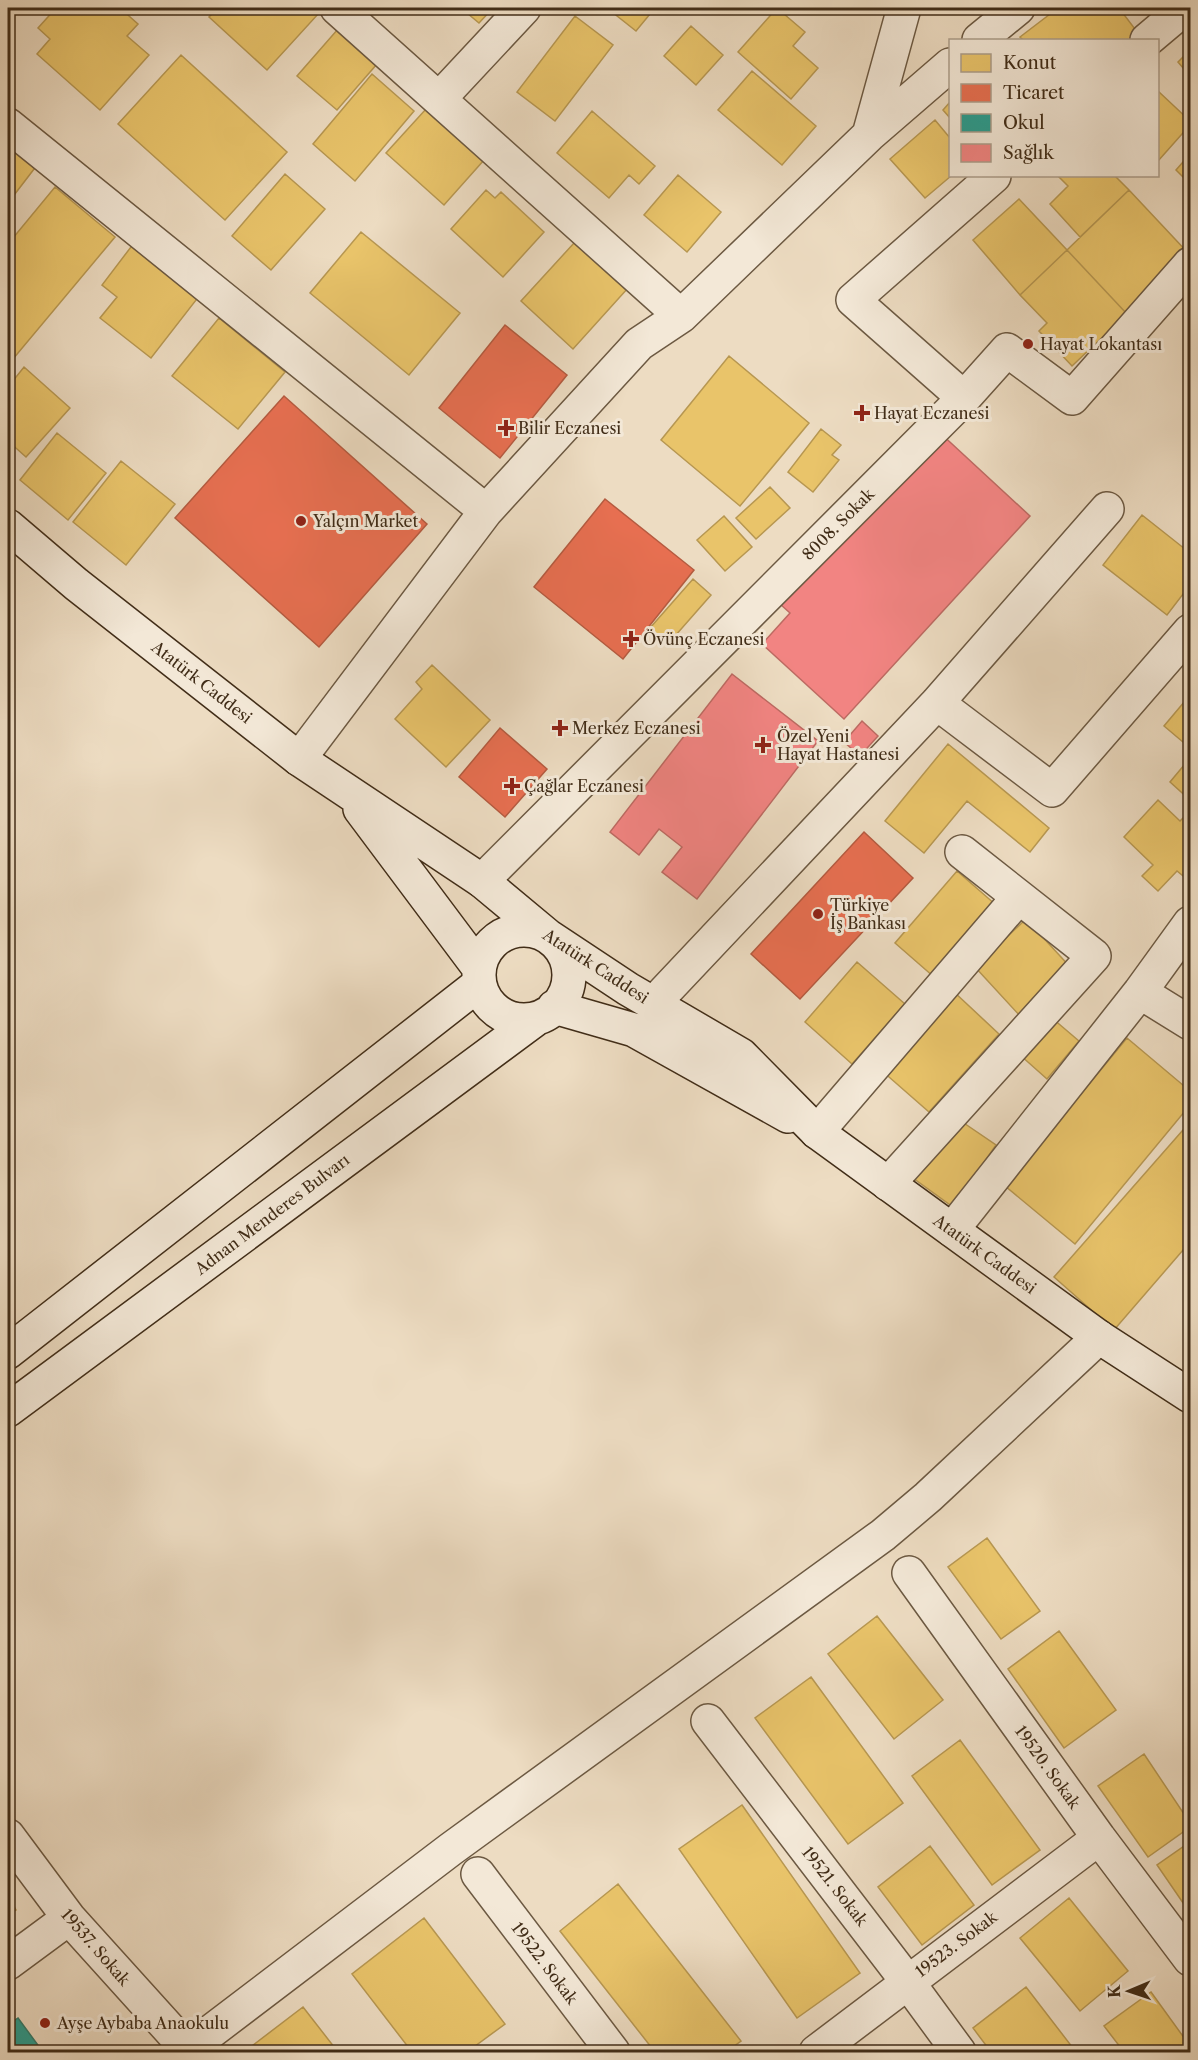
<svg xmlns="http://www.w3.org/2000/svg" width="1198" height="2060" viewBox="0 0 1198 2060" font-family="'Libre Caslon Text',serif">
	<style>
		.homes { fill: #e9c46a; stroke: #b79751; stroke-width: 1.5 }
		.shops { fill: #e76f51; stroke: #b55b40; stroke-width: 1.5 }
		.schools { fill: #2a9d8f; stroke: #317b6b; stroke-width: 1.5 }
		.health { fill: #f28482; stroke: #bd6a62; stroke-width: 1.5 }
		.lines { fill: none; stroke-linecap: round; stroke-linejoin: round }
		.street-casing { stroke: #6c5942; stroke-width: 36 }
		.secondary-casing { stroke: #412d18; stroke-width: 36 }
		.street { stroke: #f3e8d7; stroke-width: 33 }
		.secondary { stroke: #f3e8d7; stroke-width: 33 }
		.poi-dot { fill: #8f2418; stroke: #f3e8d7; stroke-width: 2 }
		.labels { text-anchor: middle; stroke-width: 6; stroke-linejoin: round; paint-order: stroke }
		.poi-label { font-size: 16px; fill: #412d18; stroke: #f3e8d7; text-anchor: start }
		.street-label { font-size: 16px; fill: #412d18; stroke: #f3e8d7 }
	</style>
	<rect width="100%" height="100%" fill="#eddcc2"/>
	<filter id="stains"><feTurbulence type="fractalNoise" baseFrequency=".00333" numOctaves="4"/><feColorMatrix values="0 0 0 0 .2 0 0 0 0 .09 0 0 0 0 .02 0 0 0 .5 -.17"/></filter>
	<radialGradient id="worn" r=".72"><stop offset=".6" stop-color="#630" stop-opacity="0"/><stop offset="1" stop-color="#630" stop-opacity=".3"/></radialGradient>
	<path class="homes" d="M56 8H120L138 24 127 36 149 55 100 110 37 54 50 39 38 28Z
		M218 8H314L320 12 267 70 209 17Z
		M461 8H493L479 23Z
		M607 8H655L636 31Z
		M777 8 805 32 793 46 818 68 791 99 738 52Z
		M1058 8H1119L1138 33 1129 40H1023L1020 37Z
		M575 16 613 45 555 121 517 92Z
		M691 26 723 55 696 85 664 56Z
		M338 29 377 64 337 110 297 76Z
		M1190 50V76L1178 62Z
		M181 55 287 152 225 220 118 124Z
		M752 71 816 126 782 165 718 110Z
		M372 74 414 111 355 181 313 144Z
		M1158 91 1190 121V125L1158 161Z
		M950 102V118L943 110Z
		M426 109 484 160 444 205 386 153Z
		M592 111 655 166 639 184 629 175 609 198 557 153Z
		M935 120 950 138 951 176 925 198 890 159Z
		M8 127 44 156 8 203Z
		M1190 154V184L1176 170Z
		M285 174 325 209 271 270 232 236Z
		M678 175 721 212 687 252 644 215Z
		M1058 176H1115L1129 190 1080 237 1050 204 1068 186Z
		M55 187 115 237 8 365V244Z
		M486 190 495 198 501 192 544 232 503 277 451 229Z
		M1129 190 1189 254 1127 314 1067 250Z
		M1019 199 1067 250 1020 295 973 240Z
		M585 231 637 278 573 349 521 301Z
		M361 232 460 313 409 375 310 293Z
		M134 243 200 295 151 358 100 318 117 297 102 285Z
		M1067 250 1127 314 1072 366 1039 331 1047 323 1020 295Z
		M219 318 285 372 238 429 172 376Z
		M729 356 809 423 740 506 661 440Z
		M24 367 70 408 26 457 8 441V387Z
		M821 429 841 445 832 455 839 460 813 492 788 472Z
		M57 433 106 473 68 520 20 480Z
		M121 461 175 504 126 565 73 522Z
		M770 487 790 508 756 539 736 518Z
		M1142 515 1190 553V585L1167 615 1103 565Z
		M724 516 752 547 725 571 697 540Z
		M693 579 711 595 668 644 650 628Z
		M432 665 490 720 446 767 395 719 422 689 416 682Z
		M1190 695V748L1164 726Z
		M948 744 1049 828 1030 852 967 801 924 853 885 821Z
		M1190 758V800L1170 782Z
		M1158 800 1180 821 1187 814 1190 817V878L1188 880 1177 871 1158 891 1142 876 1153 865 1124 837Z
		M957 871 996 905 934 977 895 943Z
		M1026 919 1072 969 1021 1017 975 967Z
		M857 962 905 1004 852 1064 805 1022Z
		M953 991 999 1034 929 1112 881 1070Z
		M1052 1018 1079 1041 1047 1079 1020 1055Z
		M1127 1038 1190 1091V1105L1075 1244 1005 1186Z
		M955 1117 996 1145 953 1207 913 1178Z
		M1190 1122V1242L1114 1330 1054 1277Z
		M987 1538 1040 1611 1001 1639 948 1567Z
		M877 1616 943 1700 894 1739 828 1654Z
		M1059 1631 1116 1710 1064 1748 1008 1669Z
		M811 1677 903 1803 848 1844 755 1718Z
		M960 1740 1040 1850 992 1885 912 1776Z
		M1144 1754 1190 1823V1827L1148 1857 1098 1786Z
		M742 1805 860 1973 797 2018 679 1849Z
		M1190 1842V1913L1157 1865Z
		M930 1846 974 1905 922 1945 878 1887Z
		M618 1884 741 2041 726 2052H655L560 1931Z
		M8 1895 16 1910 8 1915Z
		M1069 1898 1128 1971 1080 2011 1020 1938Z
		M424 1918 505 2024 467 2052H412L352 1974Z
		M1026 1987 1076 2052H991L973 2028Z
		M1151 1992 1190 2046V2052H1124L1104 2026Z
		M303 2007 338 2052H244Z"/>
	<path class="shops" d="M505 325 567 375 500 458 439 408Z
		M284 396 427 524 319 647 175 518Z
		M605 499 694 570 623 659 534 587Z
		M500 728 547 769 505 817 459 777Z
		M864 832 913 878 800 999 751 954Z"/>
	<path class="schools" d="M18 2018 43 2052H8V2025Z"/>
	<path class="health" d="M938 431 1030 516 844 719 762 644 790 613 780 604Z
		M732 674 818 741 697 899 662 872 682 847 659 829 639 855 610 832Z
		M862 721 878 736 860 756 844 742Z"/>
	<g class="lines">
		<g class="street-casing">
			<path id="street" d="M337 8 681 316
				M979 40 1018 8
				M1147 40 1185 8
				M439 99 524 8
				M8 125 486 511
				M869 135 904 8
				M964 398 853 300 994 176
				M937 703 1052 790 1190 631
				M299 759 486 511 639 344 681 316 869 135 950 65
				M482 881 964 398 1007 350 1072 398 1190 264
				M1140 992 1190 1023
				M654 1003 937 703 1107 509
				M817 1132 1018 898
				M888 1184 1094 956 962 852
				M952 1230 1140 992 1190 923
				M909 1573 1099 1838 1190 1959
				M708 1721 907 1981 959 2052
				M8 1836 69 1918 190 2052
				M478 1874 613 2052
				M8 1963 69 1918
				M188 2049 451 1849 883 1535 928 1497 1099 1337
				M816 2052 1099 1838"/>
		</g>
		<g class="secondary-casing">
			<path id="secondary" d="M8 526 76 584 299 759 482 881 548 936 628 989 741 1055 817 1132 1099 1337 1190 1396
				M360 809 479 968
				M479 975a45 45 0 1 1 90 0a45 45 0 1 1-90 0Z
				M554 1007 634 1030 788 1116
				M8 1352 479 984
				M8 1410 536 1019"/>
		</g>
		<use href="#street" class="street"/>
		<use href="#secondary" class="secondary"/>
	</g>
	<g class="poi-dot">
		<circle cx="1028" cy="344" r="6"/>
		<path d="M859 404h6v6h6v6h-6v6h-6v-6h-6v-6h6z"/>
		<path d="M503 419h6v6h6v6h-6v6h-6v-6h-6v-6h6z"/>
		<circle cx="301" cy="521" r="6"/>
		<path d="M628 630h6v6h6v6h-6v6h-6v-6h-6v-6h6z"/>
		<path d="M557 719h6v6h6v6h-6v6h-6v-6h-6v-6h6z"/>
		<path d="M760 736h6v6h6v6h-6v6h-6v-6h-6v-6h6z"/>
		<path d="M509 777h6v6h6v6h-6v6h-6v-6h-6v-6h6z"/>
		<circle cx="818" cy="914" r="6"/>
		<circle cx="45" cy="2023" r="6"/>
	</g>
	<g class="labels">
		<g class="poi-label">
			<text x="1040" y="350">Hayat Lokantası</text>
			<text x="874" y="419">Hayat Eczanesi</text>
			<text x="518" y="434">Bilir Eczanesi</text>
			<text x="313" y="527">Yalçın Market</text>
			<text x="643" y="645">Övünç Eczanesi</text>
			<text x="572" y="734">Merkez Eczanesi</text>
			<text x="777" y="742">Özel Yeni<tspan x="777" dy="18">Hayat Hastanesi</tspan></text>
			<text x="524" y="792">Çağlar Eczanesi</text>
			<text x="830" y="911">Türkiye<tspan x="830" dy="18">İş Bankası</tspan></text>
			<text x="57" y="2029">Ayşe Aybaba Anaokulu</text>
		</g>
		<g class="street-label">
			<text transform="translate(838 524) rotate(-45)" y="6">8008. Sokak</text>
			<text transform="translate(202 682) rotate(38)" y="6">Atatürk Caddesi</text>
			<text transform="translate(596 966) rotate(33)" y="6">Atatürk Caddesi</text>
			<text transform="translate(272 1214) rotate(-37)" y="6">Adnan Menderes Bulvarı</text>
			<text transform="translate(985 1254) rotate(36)" y="6">Atatürk Caddesi</text>
			<text transform="translate(1048 1767) rotate(54)" y="6">19520. Sokak</text>
			<text transform="translate(835 1886) rotate(52)" y="6">19521. Sokak</text>
			<text transform="translate(956 1944) rotate(-37)" y="6">19523. Sokak</text>
			<text transform="translate(96 1947) rotate(49)" y="6">19537. Sokak</text>
			<text transform="translate(545 1963) rotate(53)" y="6">19522. Sokak</text>
		</g>
	</g>
	<rect width="1198" height="2060" fill="none" stroke="#eddcc2" stroke-width="30"/>
	<rect x="9" y="9" width="1180" height="2042" fill="none" stroke="#412d18" stroke-width="3"/>
	<rect x="15" y="15" width="1168" height="2030" fill="none" stroke="#412d18" stroke-width="1.5"/>
	<rect x="949" y="39" width="210" height="138" fill="#f3e8d7" stroke="#ac9d8b" stroke-width="1.5"/>
	<rect x="961" y="54" width="30" height="18" fill="#e9c46a" stroke="#ac9d8b" stroke-width="1.5"/>
	<text x="1003" y="69" font-size="18" fill="#412d18">Konut</text>
	<rect x="961" y="84" width="30" height="18" fill="#e76f51" stroke="#ac9d8b" stroke-width="1.5"/>
	<text x="1003" y="99" font-size="18" fill="#412d18">Ticaret</text>
	<rect x="961" y="114" width="30" height="18" fill="#2a9d8f" stroke="#ac9d8b" stroke-width="1.5"/>
	<text x="1003" y="129" font-size="18" fill="#412d18">Okul</text>
	<rect x="961" y="144" width="30" height="18" fill="#f28482" stroke="#ac9d8b" stroke-width="1.5"/>
	<text x="1003" y="159" font-size="18" fill="#412d18">Sağlık</text>
	<g transform="translate(1129 1991) rotate(268)" stroke="#f3e8d7" stroke-width="4.5" paint-order="stroke">
	<path d="M0-4.5L10 22L0 15L-10 22Z" fill="#412d18"/>
	<text y="-9" font-size="16" font-weight="bold" text-anchor="middle" fill="#412d18">K</text>
	</g>
	<rect width="100%" height="100%" filter="url(#stains)"/>
	<rect width="100%" height="100%" fill="url(#worn)"/>
</svg>
